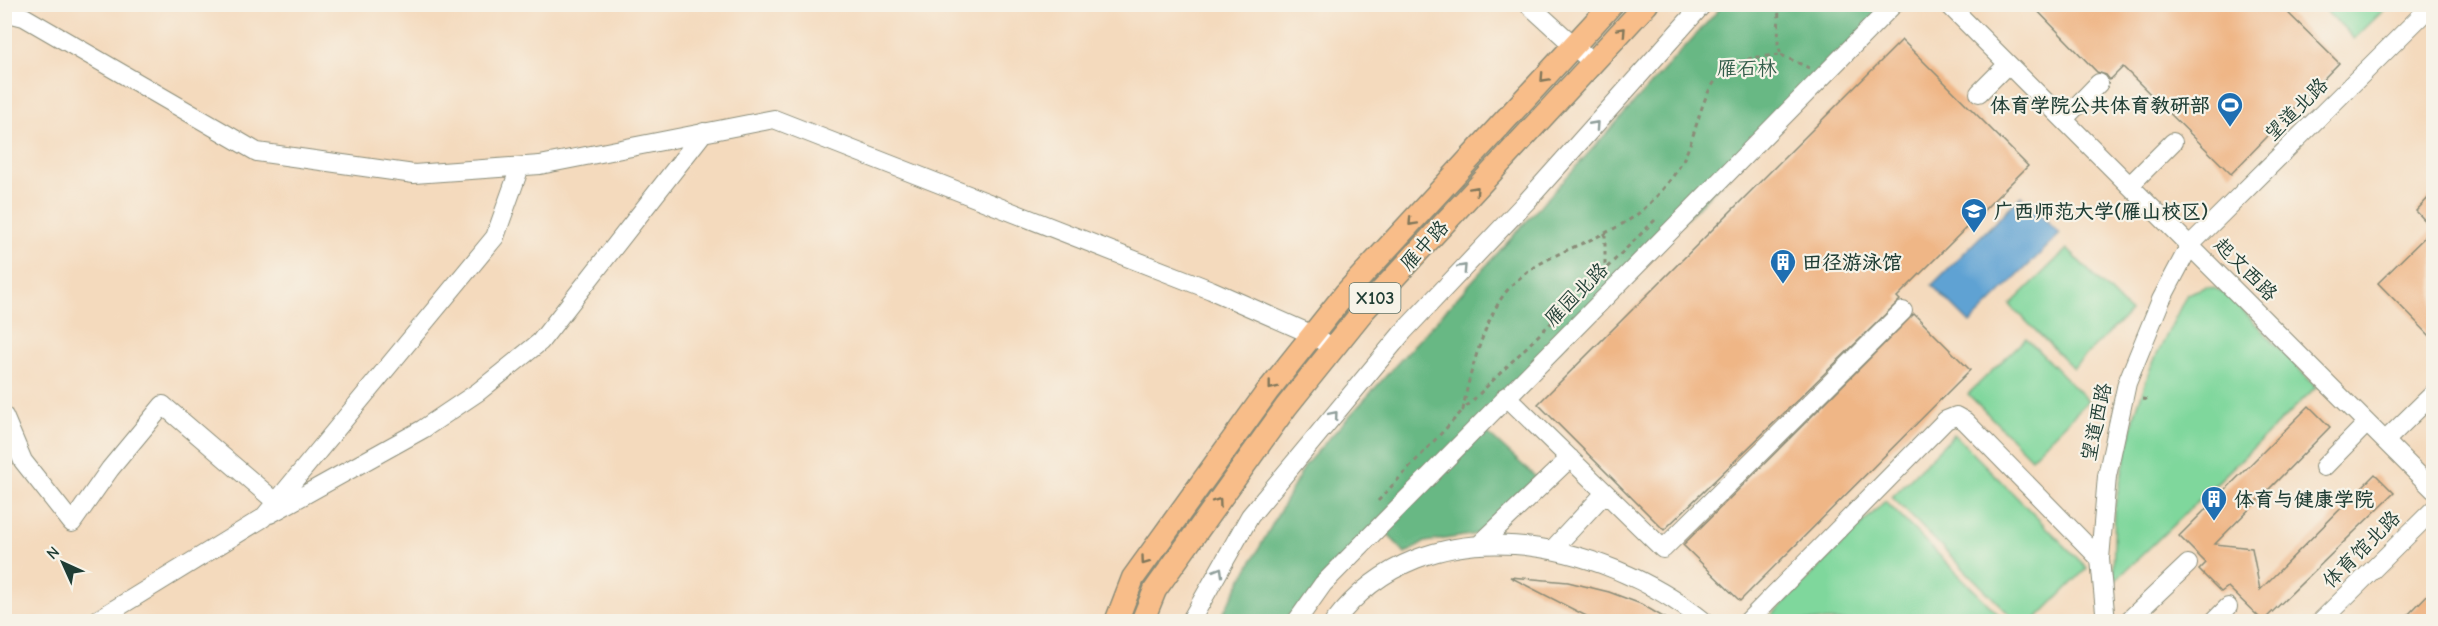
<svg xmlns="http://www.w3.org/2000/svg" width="2438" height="626" viewBox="0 0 2438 626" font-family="'Comic Neue','LXGW WenKai TC',sans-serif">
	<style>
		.green { fill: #7fd79c; stroke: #4f8a68; stroke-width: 1.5 }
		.forest { fill: #67b884; stroke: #437a5c; stroke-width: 1.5 }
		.water { fill: #5fa2d3; stroke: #3f7084; stroke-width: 1.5 }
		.building { fill: #efb686 }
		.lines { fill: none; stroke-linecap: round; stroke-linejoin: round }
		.minor-casing { stroke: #8a8c78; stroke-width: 20 }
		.major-casing { stroke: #8a8c78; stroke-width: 25 }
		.path { stroke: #8a8c78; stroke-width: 3; stroke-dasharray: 4.5 4.5; stroke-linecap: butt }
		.minor { stroke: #fff; stroke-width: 18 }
		.major { stroke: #f8bd89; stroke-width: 22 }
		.oneway { stroke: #81775a }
		.oneway2 { stroke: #8f9e9a }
		.labels { text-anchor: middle; stroke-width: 4.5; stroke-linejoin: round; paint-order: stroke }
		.shield { fill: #f7f3e8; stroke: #60746a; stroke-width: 1.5 }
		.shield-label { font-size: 18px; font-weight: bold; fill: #1f3d34 }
		.park-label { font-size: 20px; fill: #325c49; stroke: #f7f3e8 }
		.poi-label { font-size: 20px; font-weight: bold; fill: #1f3d34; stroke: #f7f3e8; text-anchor: start }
		.street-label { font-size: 20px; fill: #1f3d34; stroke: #f7f3e8 }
	</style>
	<rect width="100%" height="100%" fill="#f7f3e8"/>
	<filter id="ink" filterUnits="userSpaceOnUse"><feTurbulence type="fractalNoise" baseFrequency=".0167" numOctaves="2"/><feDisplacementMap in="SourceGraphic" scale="12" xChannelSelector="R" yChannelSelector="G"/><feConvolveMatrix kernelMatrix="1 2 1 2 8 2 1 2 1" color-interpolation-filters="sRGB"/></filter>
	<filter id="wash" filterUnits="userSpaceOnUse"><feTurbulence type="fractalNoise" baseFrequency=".008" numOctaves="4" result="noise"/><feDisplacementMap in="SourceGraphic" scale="24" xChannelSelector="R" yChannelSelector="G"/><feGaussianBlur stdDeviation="1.35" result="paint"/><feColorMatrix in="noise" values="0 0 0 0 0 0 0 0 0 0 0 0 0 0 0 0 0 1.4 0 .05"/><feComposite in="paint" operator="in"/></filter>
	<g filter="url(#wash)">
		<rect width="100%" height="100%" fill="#f4dabd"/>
		<path class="green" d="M2320 5H2389L2354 39Z
			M2067 249 2130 312 2073 368 2010 305Z
			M2205 287 2214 288 2229 296 2316 387 2113 583 2115 505 2135 414 2150 369 2187 294Z
			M2026 338 2088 401 2031 458 1968 394Z
			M1954 434 2087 568 2034 621H2016L1892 497Z
			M1885 501 2005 621H1766Z"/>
		<path class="forest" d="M1723 5H1894L1296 621 1218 622 1306 464Z
			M1484 430 1538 479 1483 533 1425 542 1405 554 1385 530Z"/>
		<path class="water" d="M2021 196 2060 234 1970 323 1932 285Z"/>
		<g id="blocks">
			<path class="building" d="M2031 4H2279L2339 63 2231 174 2123 67 2110 80 2106 75 2097 72Z
				M1902 40 2028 166 1897 297 1900 300 1664 530 1538 404Z
				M2433 193V339L2378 283 2433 229 2416 211Z
				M1914 314 1970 370 1740 601 1683 545Z
				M2309 406 2330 427 2215 544 2252 548 2260 590 2375 474 2394 493 2263 621 2228 587 2221 592 2199 570 2206 563 2179 536Z
				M1510 577 1568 582 1609 592 1641 604 1670 621H1596Z
				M2433 589V621H2402Z"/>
		</g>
	</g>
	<g filter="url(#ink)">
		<use href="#blocks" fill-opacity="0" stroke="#8a8c78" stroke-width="1.5"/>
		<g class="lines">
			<g class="minor-casing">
				<path id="minor" d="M1528 4 1593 63
					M1948 4 2434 490
					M4 12 24 17 257 152 414 174 540 165 774 119 1211 290 1313 335 1333 348
					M1979 93 2008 64
					M2064 119 2099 83
					M2130 185 2173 142
					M1506 396 1663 549 1903 311
					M4 416 23 461 72 523 110 469 163 405 276 502
					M2385 441 2434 393
					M2324 467 2367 423
					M270 514 423 429 478 392 540 342 704 132
					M1479 545 1570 458
					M1552 550 1605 493
					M94 622 263 518 495 237 520 167
					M1190 622 1250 516 1403 332 1527 201 1703 4
					M1296 622 1323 584 1894 4
					M1334 622C1426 500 1601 539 1705 622
					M1747 622 1946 420 1956 416 1965 421 2100 559
					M2106 622 2100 559 2107 476 2127 383 2161 300 2190 245 2433 4
					M2127 622 2188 564
					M2213 622 2228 607
					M2320 622 2434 509"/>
			</g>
			<g class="major-casing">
				<path id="major" d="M1116 622 1133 578 1267 392 1345 294 1612 4
					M1142 622 1155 590 1286 407 1364 310 1647 4"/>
			</g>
			<path class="path" d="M1781 55 1809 68
				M1655 220 1463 410C1468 377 1482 331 1499 302 1530 250 1603 246 1646 207 1660 194 1674 177 1683 160 1703 122 1699 72 1749 59 1759 56 1771 56 1781 55L1778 44 1779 4
				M1605 233V268
				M2142 399 2150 400
				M1378 501 1463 410"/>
			<use href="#minor" class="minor"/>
			<use href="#major" class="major"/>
		</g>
		<defs><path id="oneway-chevron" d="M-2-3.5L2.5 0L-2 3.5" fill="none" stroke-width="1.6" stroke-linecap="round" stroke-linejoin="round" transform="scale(1.5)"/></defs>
		<g class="oneway">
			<use href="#oneway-chevron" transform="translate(1622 31) rotate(-47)"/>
			<use href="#oneway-chevron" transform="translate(1544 78) rotate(133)"/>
			<use href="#oneway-chevron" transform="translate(1475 190) rotate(-47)"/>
			<use href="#oneway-chevron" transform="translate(1412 222) rotate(133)"/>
			<use href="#oneway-chevron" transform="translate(1272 386) rotate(128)"/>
			<use href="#oneway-chevron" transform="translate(1218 502) rotate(-54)"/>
			<use href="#oneway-chevron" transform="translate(1145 561) rotate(126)"/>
		</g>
		<g class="oneway2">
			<use href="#oneway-chevron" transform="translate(1595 125) rotate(-48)"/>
			<use href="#oneway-chevron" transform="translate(1463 268) rotate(-47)"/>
			<use href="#oneway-chevron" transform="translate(1334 415) rotate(-50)"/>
			<use href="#oneway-chevron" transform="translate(1219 571) rotate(-60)"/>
		</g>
	</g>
	<defs>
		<g id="stadium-pin" transform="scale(1.35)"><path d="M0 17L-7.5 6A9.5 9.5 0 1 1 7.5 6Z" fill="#1f6fb2" stroke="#f7f3e8"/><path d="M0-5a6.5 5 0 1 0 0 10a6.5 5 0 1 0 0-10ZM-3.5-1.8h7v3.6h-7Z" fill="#fff"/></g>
		<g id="university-pin" transform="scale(1.35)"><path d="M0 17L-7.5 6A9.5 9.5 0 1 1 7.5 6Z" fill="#1f6fb2" stroke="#f7f3e8"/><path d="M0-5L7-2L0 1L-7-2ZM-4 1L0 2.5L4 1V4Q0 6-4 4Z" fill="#fff"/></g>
		<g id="building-pin" transform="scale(1.35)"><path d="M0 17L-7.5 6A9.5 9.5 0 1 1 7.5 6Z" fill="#1f6fb2" stroke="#f7f3e8"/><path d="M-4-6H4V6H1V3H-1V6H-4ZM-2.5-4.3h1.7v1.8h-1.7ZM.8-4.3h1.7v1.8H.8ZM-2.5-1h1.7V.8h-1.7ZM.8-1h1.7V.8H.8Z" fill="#fff"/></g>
	</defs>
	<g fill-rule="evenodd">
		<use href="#stadium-pin" x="2230" y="105"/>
		<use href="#university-pin" x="1974" y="211"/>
		<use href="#building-pin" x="1783" y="262"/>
		<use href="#building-pin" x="2214" y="499"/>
	</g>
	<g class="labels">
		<rect class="shield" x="1349.5" y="283" width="51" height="30" rx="4.5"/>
		<g class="shield-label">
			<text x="1375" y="304">X103</text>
		</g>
		<g class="park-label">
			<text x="1747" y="75">雁石林</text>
		</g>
		<g class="poi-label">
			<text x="2210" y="112" text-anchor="end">体育学院公共体育教研部</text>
			<text x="1994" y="218">广西师范大学(雁山校区)</text>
			<text x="1802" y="269">田径游泳馆</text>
			<text x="2234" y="506">体育与健康学院</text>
		</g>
		<g class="street-label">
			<text transform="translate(2296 109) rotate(-45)" y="7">望道北路</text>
			<text transform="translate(1424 245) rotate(-47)" y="7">雁中路</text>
			<text transform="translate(2246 269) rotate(45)" y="7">起文西路</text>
			<text transform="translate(1576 294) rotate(-45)" y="7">雁园北路</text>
			<text transform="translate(2096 422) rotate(-78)" y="7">望道西路</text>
			<text transform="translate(2361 549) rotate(-45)" y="7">体育馆北路</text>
		</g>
	</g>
	<rect width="2438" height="626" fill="none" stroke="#f7f3e8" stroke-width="24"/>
	<g transform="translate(63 563) rotate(315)" stroke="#f7f3e8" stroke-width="4.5" paint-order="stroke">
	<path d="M0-4.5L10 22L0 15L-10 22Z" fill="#1f3d34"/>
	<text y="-9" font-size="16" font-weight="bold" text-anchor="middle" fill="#1f3d34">N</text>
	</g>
</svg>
